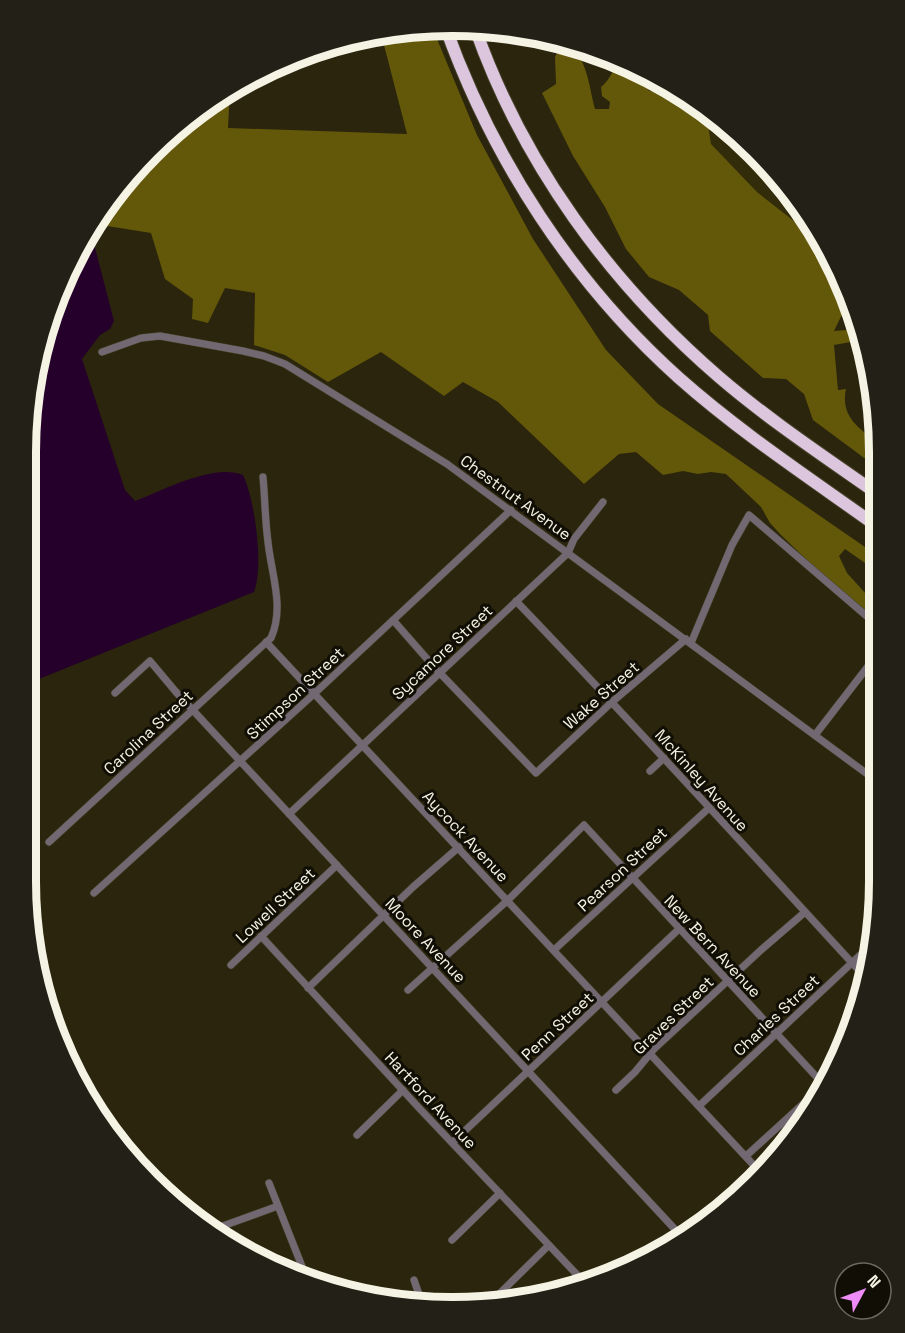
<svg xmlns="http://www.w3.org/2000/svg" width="905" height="1333" viewBox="0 0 905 1333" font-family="'Space Grotesk',sans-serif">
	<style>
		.built { fill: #322c0a }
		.forest { fill: #63570a }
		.water { fill: #25002a }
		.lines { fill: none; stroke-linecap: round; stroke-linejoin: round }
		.minor-casing { stroke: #46422a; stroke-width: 8 }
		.motorway-casing { stroke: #46422a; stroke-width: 14 }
		.minor { stroke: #716872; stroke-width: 7 }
		.motorway { stroke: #dcc6de; stroke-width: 12 }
		.labels { text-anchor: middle; stroke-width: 6; stroke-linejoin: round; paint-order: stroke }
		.street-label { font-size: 16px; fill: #f5f3e3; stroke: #100e05 }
		.rim { fill: none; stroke: #f5f3e3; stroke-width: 8 }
	</style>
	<rect width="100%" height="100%" fill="#2a250c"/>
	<path class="built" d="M706 111 754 150 807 215 822 243 757 192 721 155 711 144Z"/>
	<path class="forest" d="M432 27 477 135 533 239 606 350 658 404 878 556V572L845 549 839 556 847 573 877 606V620L813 566 780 534 770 523 761 507 726 474 711 472 698 474 683 471 663 475 636 452 619 454 584 484 498 402 463 382 444 396 381 352 328 382 285 355 254 345 255 293 225 288 208 323 192 319 193 299 165 279 151 233 101 225 99 222 150 151 215 98 230 89 228 128 407 134 384 45 410 37V30Z
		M570 46C588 61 589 87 595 109H609L610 102 602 96 601 87C611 80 612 67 622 61L643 73 649 91 668 86 689 97 706 111 711 144 757 192 822 243 847 289 850 298 834 331 859 329 862 340 834 345 838 390 846 389C840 416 859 429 879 443V469L813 420 804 394 786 379 763 378 710 331 708 315 679 290 649 277 626 249 605 207 573 156 542 93 556 84 555 57 560 47Z"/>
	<path class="water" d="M85 242 94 244 114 321 110 329 100 335 82 359 125 490 135 501C164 490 214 463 243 475 255 500 264 566 254 592L29 683 34 370 70 263Z"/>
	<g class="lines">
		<g class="minor-casing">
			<path id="minor" d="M102 352 141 338 160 336 243 351 264 356 285 364 447 464 874 779
				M516 601C635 725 750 852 866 978
				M393 620 435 668 536 773 612 702 686 639
				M266 642 761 1173
				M691 643 732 545 749 515 877 625
				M115 693 150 661 176 692 683 1238
				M815 735 876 656
				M650 771 664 758
				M289 814 568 553 574 539 603 502
				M49 842 271 638C285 607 271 573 268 542 265 520 265 498 263 477
				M94 893 315 693 511 510
				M261 936 420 1109 583 1281
				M554 950 709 808
				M231 965 337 865
				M308 988 413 887 459 847
				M408 990 508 900 584 825 824 1085
				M616 1090 635 1072 654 1049 761 950 805 912
				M700 1105 872 944
				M357 1135 403 1090
				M453 1142 679 929
				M746 1156 826 1083
				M269 1183 307 1279
				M220 1227 278 1206
				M452 1240 500 1193
				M414 1280 423 1306
				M494 1299 549 1245"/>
		</g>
		<g class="motorway-casing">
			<path id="motorway" d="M445 26C493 160 573 283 679 378 741 433 811 479 878 527
				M475 28C523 164 610 283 719 377 769 420 825 457 879 495"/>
		</g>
		<use href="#minor" class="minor"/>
		<use href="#motorway" class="motorway"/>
	</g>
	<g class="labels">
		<g class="street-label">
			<text transform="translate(516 497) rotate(36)" y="6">Chestnut Avenue</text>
			<text transform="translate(442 652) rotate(-43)" y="6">Sycamore Street</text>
			<text transform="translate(295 693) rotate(-43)" y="6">Stimpson Street</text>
			<text transform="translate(601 695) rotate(-41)" y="6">Wake Street</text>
			<text transform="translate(148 732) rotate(-43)" y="6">Carolina Street</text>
			<text transform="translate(702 780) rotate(48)" y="6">McKinley Avenue</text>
			<text transform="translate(466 836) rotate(47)" y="6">Aycock Avenue</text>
			<text transform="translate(622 869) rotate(-43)" y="6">Pearson Street</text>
			<text transform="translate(275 905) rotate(-43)" y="6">Lowell Street</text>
			<text transform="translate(426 940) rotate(47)" y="6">Moore Avenue</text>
			<text transform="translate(713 946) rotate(47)" y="6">New Bern Avenue</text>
			<text transform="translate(673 1015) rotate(-44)" y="6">Graves Street</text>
			<text transform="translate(776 1015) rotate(-43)" y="6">Charles Street</text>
			<text transform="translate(557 1026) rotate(-43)" y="6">Penn Street</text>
			<text transform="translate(431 1100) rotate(47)" y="6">Hartford Avenue</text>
		</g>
	</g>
	<path d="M0 0H905V1333H0ZM452 36H453A416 416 0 0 1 869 452V881A416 416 0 0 1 453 1297H452A416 416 0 0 1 36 881V452A416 416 0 0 1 452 36Z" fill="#222017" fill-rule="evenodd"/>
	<path class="rim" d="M452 36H453A416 416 0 0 1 869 452V881A416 416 0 0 1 453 1297H452A416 416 0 0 1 36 881V452A416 416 0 0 1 452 36Z"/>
	<g transform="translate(863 1291) rotate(49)"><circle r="28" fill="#100e05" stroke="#6c6a5e" stroke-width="1.5"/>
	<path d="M0-4.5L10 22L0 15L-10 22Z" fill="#ee8cf8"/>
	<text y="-9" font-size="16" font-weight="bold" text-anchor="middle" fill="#f5f3e3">N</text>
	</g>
</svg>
